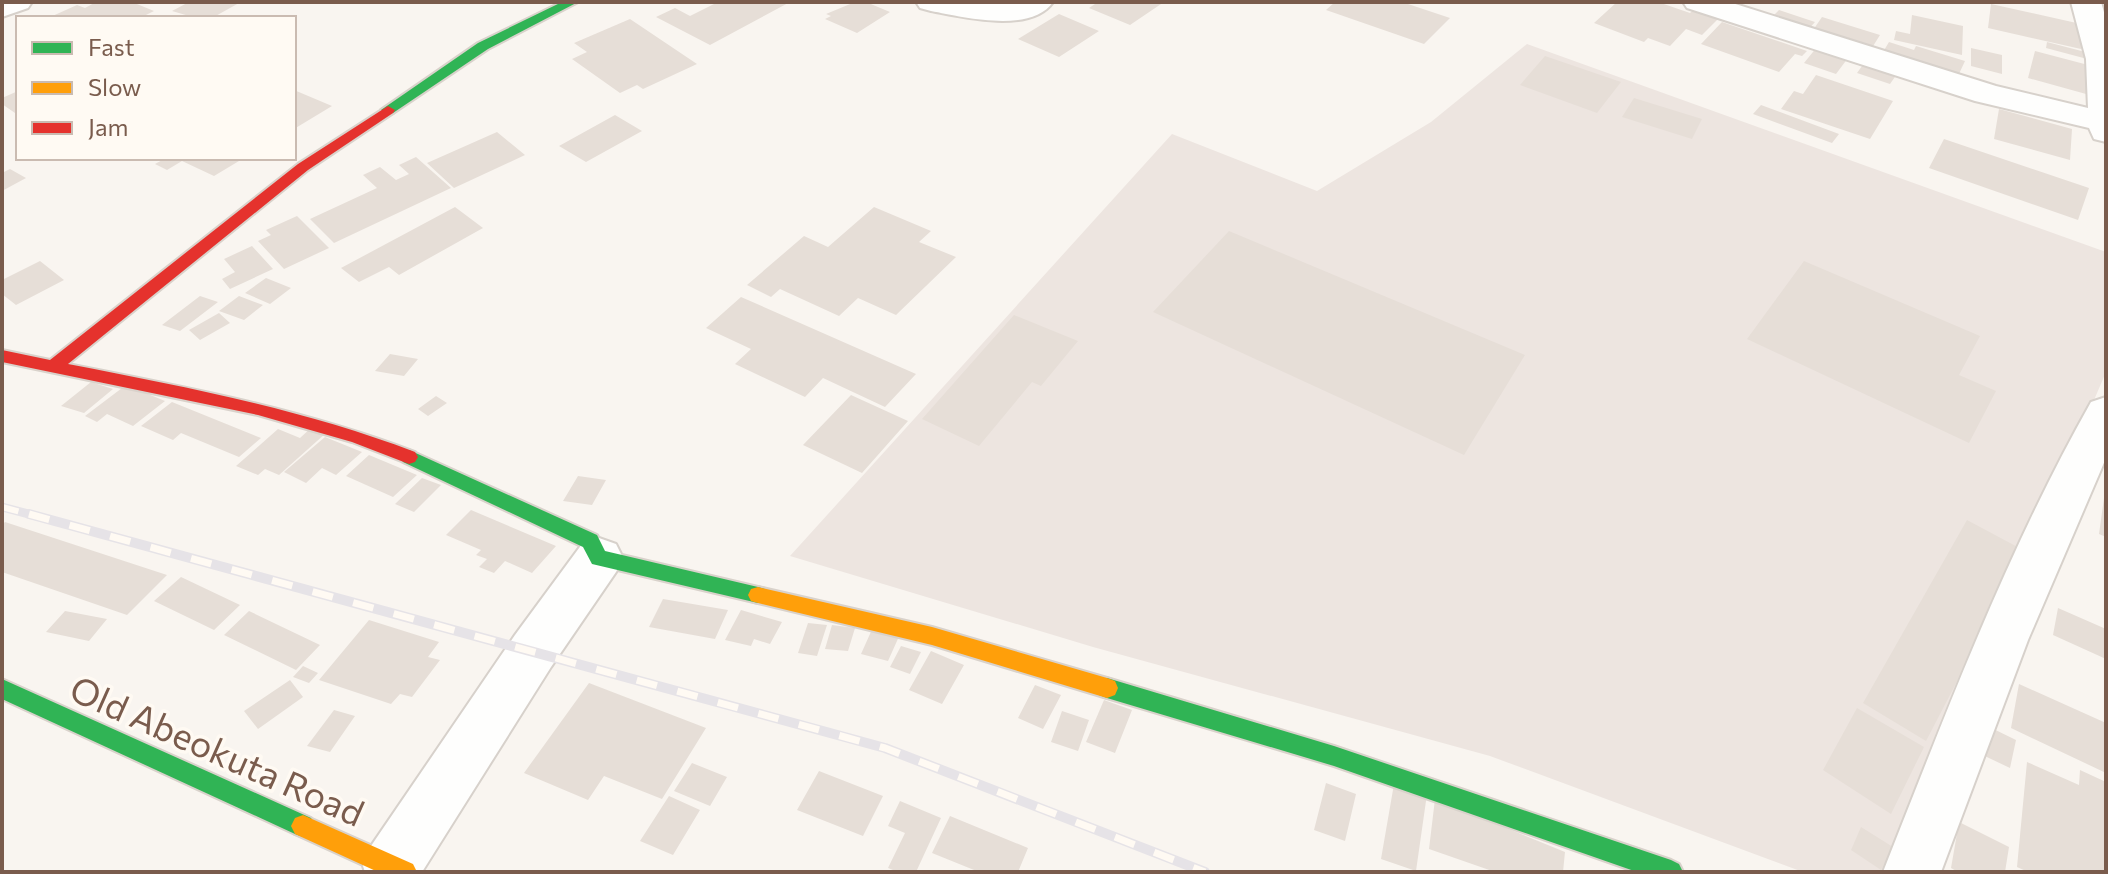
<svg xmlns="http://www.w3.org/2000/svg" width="2108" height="874" viewBox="0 0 2108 874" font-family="Commissioner,sans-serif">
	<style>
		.industrial { fill: #ede5e0 }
		.building { fill: #e6ded7 }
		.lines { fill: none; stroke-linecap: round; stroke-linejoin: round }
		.street-casing { stroke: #d7d1cb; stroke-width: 4 }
		.fast-casing { stroke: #d9d2cb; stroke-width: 4 }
		.slow-casing { stroke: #d9d2cb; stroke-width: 4 }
		.jam-casing { stroke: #d9d2cb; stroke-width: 4 }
		.street { fill: #fefefd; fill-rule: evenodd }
		.fast { fill: #30b455; fill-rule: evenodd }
		.slow { fill: #ff9f0a; fill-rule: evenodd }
		.jam { fill: #e5322d; fill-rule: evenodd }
		.rail-far1-casing { stroke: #e6e3e7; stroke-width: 9 }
		.rail-casing { stroke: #e6e3e7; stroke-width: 10 }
		.rail-far1 { stroke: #fffaf3; stroke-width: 6; stroke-dasharray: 17; stroke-linecap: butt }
		.rail { stroke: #fffaf3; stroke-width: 7; stroke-dasharray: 21; stroke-linecap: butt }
		.labels { text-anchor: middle; stroke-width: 7; stroke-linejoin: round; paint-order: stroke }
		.near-street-label { font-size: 36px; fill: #7a5c4d; stroke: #fffaf3 }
	</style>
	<rect width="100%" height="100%" fill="#f9f5f0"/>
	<path class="industrial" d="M1527 44 2106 252V372L1892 872H1803L1490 756 1093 647 790 556 1172 134 1317 191 1431 122Z"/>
	<path class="building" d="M96 2H132L154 11 140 18H48L77 5 85 8Z
		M189 2H235L239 3 212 18H196L172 11Z
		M718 2H790L710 45 656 17 675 8 690 16Z
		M855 2H866L890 12 857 33 825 19 831 16 826 14Z
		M1098 2H1164L1130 25 1089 8Z
		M1335 2H1402L1450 18 1424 44 1326 10Z
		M1617 2H1658L1690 13 1697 6 1722 15 1702 35 1686 29 1670 46 1648 38 1644 42 1594 23Z
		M1991 4 2081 24V49L1988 28Z
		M1779 10 1815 22 1807 31 1770 19Z
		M1059 14 1099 31 1059 57 1018 39Z
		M1912 15 1963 26 1962 55 1894 40 1896 31 1910 34Z
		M1822 17 1880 35 1870 51 1811 33Z
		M630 19 697 64 643 89 637 85 620 93 572 59 587 52 574 43Z
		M1722 22 1807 51 1802 56 1795 54 1779 72 1701 44Z
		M1889 42 1914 50 1916 46 1965 61 1958 76 1883 52Z
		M2047 42 2093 54 2091 60 2046 48Z
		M1817 47 1848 58 1836 74 1804 63Z
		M1971 48 2002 55V74L1971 66Z
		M2035 51 2092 66 2086 94 2028 78Z
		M1545 56 1621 82 1597 113 1520 85Z
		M1853 58 1897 74 1890 84 1857 73 1862 66 1849 62Z
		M1816 75 1893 101 1870 139 1781 109 1794 91 1803 94Z
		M294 90 332 106 294 129Z
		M18 91V111L15 113 2 104V98Z
		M1634 98 1702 119 1692 139 1622 117Z
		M1761 105 1839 134 1832 143 1753 114Z
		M1999 109 2072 129 2070 160 1994 139Z
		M615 115 642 131 586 162 559 146Z
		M497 132 525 155 454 188 427 163Z
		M1944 139 2089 188 2078 220 1929 168Z
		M416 157 451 188 334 243 310 219 377 188 363 175 380 167 396 180 409 174 399 165Z
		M166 158H244L214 176 182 161 167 170 155 164Z
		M10 169 26 178 2 191V173Z
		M455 207 483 228 399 275 389 267 359 282 341 268Z
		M874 207 931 231 919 242 956 257 896 315 858 298 839 316 780 289 771 297 747 285 804 236 828 247Z
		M297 216 329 248 284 269 258 241 271 235 266 230Z
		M1229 231 1525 355 1464 455 1153 312Z
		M252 246 273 269 230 289 222 279 235 272 224 259Z
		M40 261 64 280 16 305 2 294V280Z
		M1804 261 1980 336 1959 375 1996 391 1969 443 1747 339Z
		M266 278 291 288 270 304 245 293Z
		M200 296 218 302 180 331 162 325Z
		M239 296 263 305 244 320 219 311Z
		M741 297 916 374 885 407 823 378 805 397 735 364 751 349 706 328Z
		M219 313 230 323 200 340 189 330Z
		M1014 315 1078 341 1041 386 1032 382 979 446 922 419Z
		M390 354 418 359 404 376 375 371Z
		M91 382 113 389 84 413 61 406Z
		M126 385 165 401 133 426 107 414 97 422 85 416Z
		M851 395 908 421 862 473 803 445Z
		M436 396 447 403 428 416 418 409Z
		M172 402 261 438 239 457 181 433 173 440 141 426Z
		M312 427 326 433 279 475 265 469 258 475 236 466 278 429 300 438Z
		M325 437 362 452 336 475 322 468 306 483 284 472Z
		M369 455 417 475 393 497 346 476Z
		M578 476 606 480 592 505 563 501Z
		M422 478 441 485 414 512 395 504Z
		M2104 498H2106V537L2099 534Z
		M471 510 556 546 532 573 505 561 494 573 479 567 487 559 476 555 481 550 446 535Z
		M1967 520 2025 551 1926 741 1863 703Z
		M5 522 167 575 127 615 2 572V525Z
		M181 577 240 605 214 630 154 601Z
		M663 599 728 610 715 639 649 627Z
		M2058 608 2106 629V659L2053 635Z
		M741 610 782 622 770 644 754 639 751 646 725 640Z
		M65 611 107 619 89 641 46 632Z
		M249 611 320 645 296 670 224 635Z
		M369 620 439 642 428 657 440 660 412 697 400 694 391 704 319 680Z
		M808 623 827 625 817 656 798 653Z
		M832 625 855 628 848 651 825 649Z
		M874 625 901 632 888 661 861 654Z
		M901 646 921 652 910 674 890 667Z
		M931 651 964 665 942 704 909 690Z
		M303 666 318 673 309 683 293 677Z
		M290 680 303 697 258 729 244 711Z
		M589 683 706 728 662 799 604 776 588 800 524 773Z
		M2019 684 2106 723V773L2011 728Z
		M1035 685 1061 695 1043 729 1018 718Z
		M1104 700 1132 710 1115 753 1086 742Z
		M1857 708 1924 747 1891 814 1823 770Z
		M334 710 355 716 330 752 307 746Z
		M1062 711 1089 720 1078 751 1051 742Z
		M1975 720 2016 740 2010 768 1970 749Z
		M2027 762 2079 785 2080 770 2106 782V872H2028L2017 867Z
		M692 763 727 777 710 806 674 791Z
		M819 771 883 796 863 836 797 810Z
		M1326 783 1356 794 1345 841 1314 830Z
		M1394 784 1427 794 1416 871 1381 859Z
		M669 796 700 810 673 855 640 841Z
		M1435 799 1565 852 1563 872H1495L1429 849Z
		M900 801 941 818 916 872H898L888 868 905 833 888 826Z
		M950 816 1028 848 1018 872H979L932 853Z
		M1959 822 2009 847 2005 872H1958L1951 868Z
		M1861 827 1893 847 1881 870 1851 850Z"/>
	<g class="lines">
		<g class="street-casing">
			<path id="street" d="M2 2H32L28 8 2 17Z
				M916 2H1053C1031 34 963 17 931 11L920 8Z
				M1683 2H1729L1996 86 2088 108 2086 59 2071 2H2101L2106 19V142L2094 139 2089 128 1975 101 1687 8Z
				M2106 397V458L2028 640 1941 872H1883C1946 713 2007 551 2091 402Z
				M599 538 616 544 623 558 616 572 551 667 422 872H365L363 866 371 846 515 635 582 544Z"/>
		</g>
		<g class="fast-casing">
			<path id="fast" d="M562 2H578L488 49 393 113 388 114 381 110 478 43Z
				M409 450 597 535 605 551 758 587 765 589 768 595 765 601 758 603 592 564 583 547 403 462 400 457 403 452Z
				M1107 678 1334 746 1671 860 1679 864 1683 872H1637L1334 766 1107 698 1099 695 1096 688 1099 681Z
				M2 679 311 818 315 826 311 834 303 837 295 834 2 699Z"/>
		</g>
		<g class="slow-casing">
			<path id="slow" d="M758 587 932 627 1107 678 1115 681 1118 688 1115 695 1107 698 932 645 758 603 751 601 748 595 751 589Z
				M303 815 413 864 417 872H378L295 834 291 826 295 818Z"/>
		</g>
		<g class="jam-casing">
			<path id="jam" d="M388 106 395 110 393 113 308 170 68 364C186 387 302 409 415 452L418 457 415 462 409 464 352 442 258 415 2 362V350L50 360 298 164Z"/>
		</g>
		<use href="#street" class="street"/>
		<use href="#fast" class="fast"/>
		<use href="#slow" class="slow"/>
		<use href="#jam" class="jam"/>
		<g class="rail-far1-casing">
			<path id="rail-far1" d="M2 507 36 516"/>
		</g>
		<g class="rail-casing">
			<path id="rail" d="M29 514 885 748 1205 872"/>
		</g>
		<use href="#rail-far1" class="rail-far1"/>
		<use href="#rail" class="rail"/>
	</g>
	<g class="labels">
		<g class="near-street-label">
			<text transform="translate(217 751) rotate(24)" y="13">Old Abeokuta Road</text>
		</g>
	</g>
	<rect width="2108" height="874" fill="none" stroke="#7a5c4d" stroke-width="8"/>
	<rect x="16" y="16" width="280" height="144" fill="#fffaf3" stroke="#cabbb1" stroke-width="2"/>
	<rect x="32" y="42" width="40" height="12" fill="#30b455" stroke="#cabbb1" stroke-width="2"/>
	<text x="88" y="56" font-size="24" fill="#7a5c4d">Fast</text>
	<rect x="32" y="82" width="40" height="12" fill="#ff9f0a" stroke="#cabbb1" stroke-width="2"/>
	<text x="88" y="96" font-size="24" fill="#7a5c4d">Slow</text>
	<rect x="32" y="122" width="40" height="12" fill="#e5322d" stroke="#cabbb1" stroke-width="2"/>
	<text x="88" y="136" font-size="24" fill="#7a5c4d">Jam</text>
</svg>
